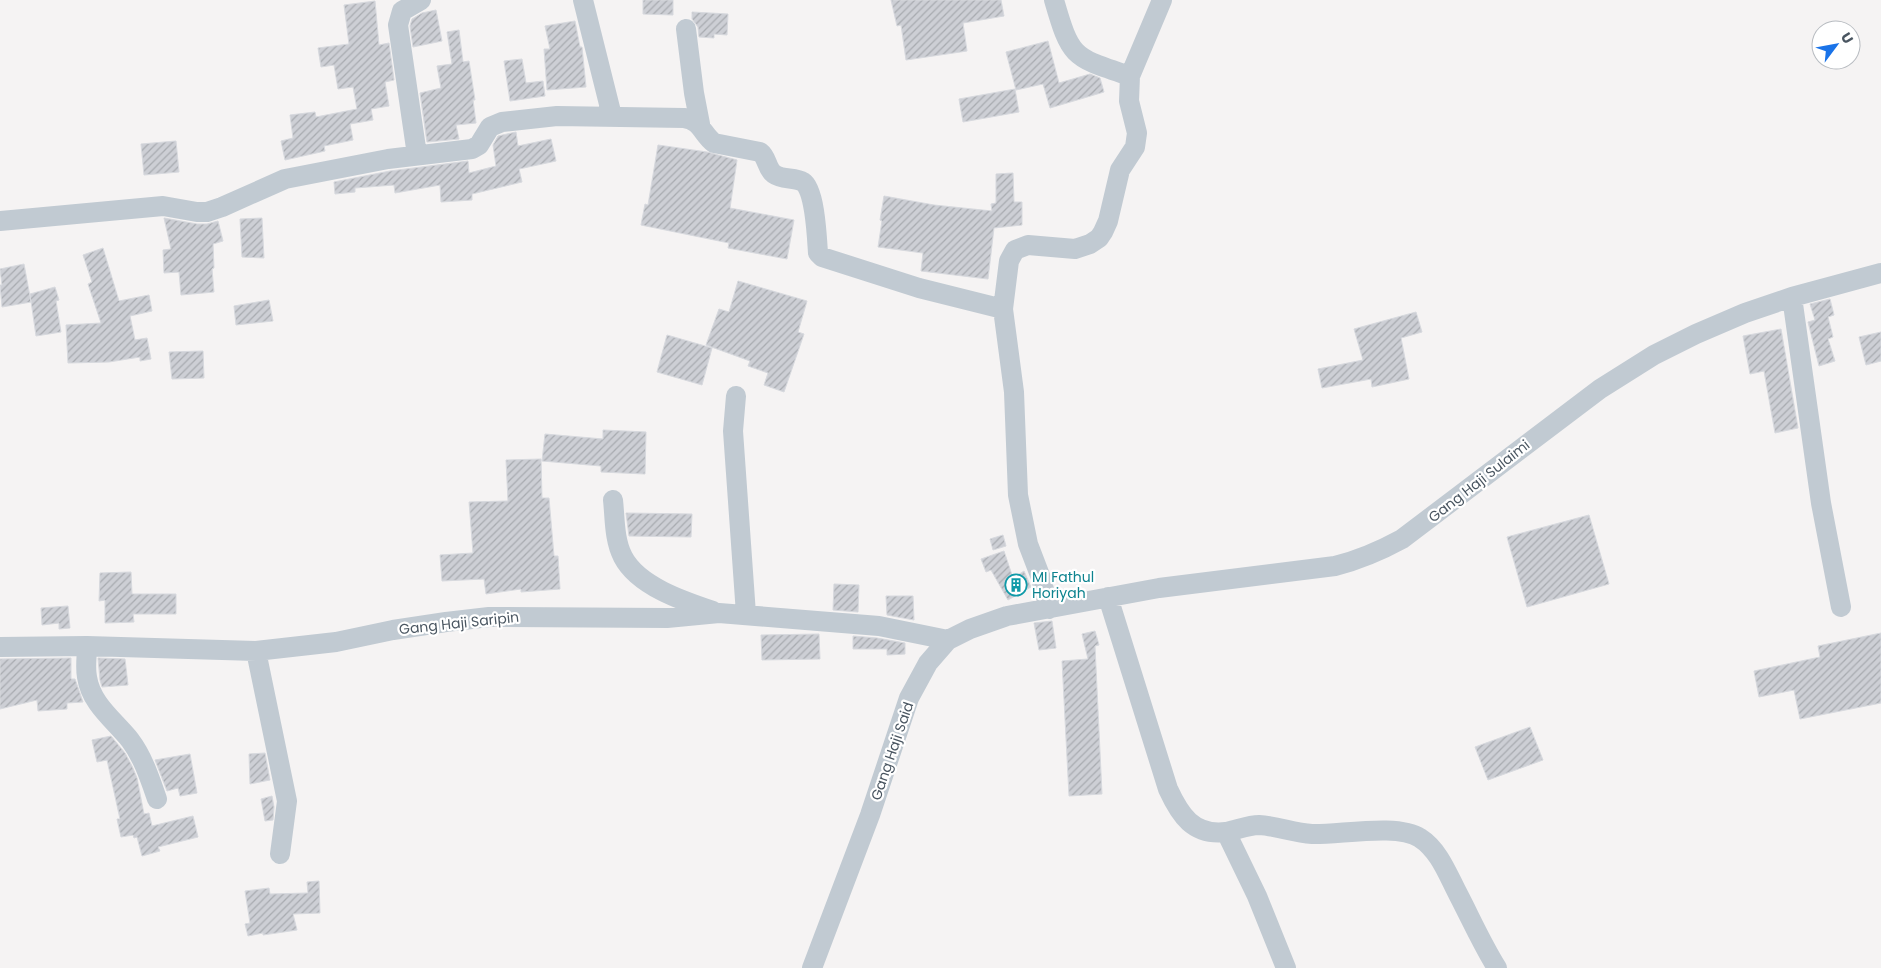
<svg xmlns="http://www.w3.org/2000/svg" width="1881" height="968" viewBox="0 0 1881 968" font-family="Poppins,sans-serif">
	<style>
		.building { fill: url(#building-hatch); stroke: #d7d9de }
		.lines { fill: none; stroke-linecap: round; stroke-linejoin: round }
		.minor { stroke: #c1cad2; stroke-width: 20 }
		.labels { text-anchor: middle; stroke-width: 4.5; stroke-linejoin: round; paint-order: stroke }
		.street-label { font-size: 14px; fill: #4a5661; stroke: #fff }
		.culture-label { font-size: 14px; fill: #0d838f; stroke: #fff; text-anchor: start }
	</style>
	<defs>
		<pattern id="building-hatch" width="6" height="6" patternUnits="userSpaceOnUse" patternTransform="scale(1.25)"><rect width="6" height="6" fill="#cdcfd5"/><path d="M-1 1l2-2M0 6l6-6M5 7l2-2" fill="none" stroke="#a8abb0"/></pattern>
	</defs>
	<rect width="100%" height="100%" fill="#f5f3f3"/>
	<path class="building" d="M643 0H673V15L643 14Z
		M891 0H1001L1004 16 963 23 967 51 906 60 901 25 897 26Z
		M375 1 379 45 389 43 394 80 385 82 389 106 371 109 373 120 350 124 353 140 324 146 325 151 285 160 281 141 293 138 290 115 315 112 316 117 357 109 353 87 338 89 334 65 321 67 318 48 349 44 344 5Z
		M436 10 442 41 413 47 410 26 412 19 422 13Z
		M692 12 728 14 727 35 714 34V38L699 37 698 27 692 19Z
		M575 21 580 47H582L586 87 547 90 544 49H550L545 26Z
		M459 30 463 62 469 61 475 100H473L476 123 456 125 459 139 427 142 420 93 441 88 437 66 452 64 447 32Z
		M1048 41 1059 83 1090 74 1100 78 1104 92 1050 108 1043 84 1016 90 1006 52Z
		M522 59 526 83 543 81 545 96 510 101 504 61Z
		M1015 89 1019 112 963 122 959 99Z
		M516 132 518 146 551 139 556 161 519 169 522 182 472 194V200L441 202 440 185 395 193 394 185 355 188V192L335 194 334 182 390 171 468 161 469 173 496 166 493 145 498 136Z
		M176 141 179 172 144 175 141 144Z
		M658 145 707 152 737 160 730 208 794 220 787 259 728 248 729 243 641 225 645 204 648 205Z
		M1013 173 1014 202H1022V225L994 228 988 279 921 271 923 253 878 247 882 221 880 220 884 196 934 205 992 211 991 204 996 203V174Z
		M164 218 197 224H207L218 221 223 241 213 244 214 268 212 269 214 292 181 295 179 272 164 273 163 250 171 249Z
		M262 218 264 258 242 257 240 219Z
		M103 248 119 301 149 295 152 311 130 316 135 340 147 338 151 359 140 361V357L109 362 68 363 66 325 101 323 88 284 92 282 83 255Z
		M24 264 31 302 2 307 0 285H2L0 269Z
		M738 281 807 301 798 332 804 334 784 392 764 385 768 373 748 366 750 361 706 345 719 309 729 312Z
		M55 287 59 300 56 301 61 332 36 336 30 294Z
		M1830 299 1834 315 1828 317 1833 337 1828 339 1835 361 1819 366 1808 322 1815 320 1810 304Z
		M269 300 273 321 236 325 234 306Z
		M1416 312 1422 332 1401 338 1409 379 1372 387 1371 379 1322 388 1318 369 1363 360 1354 329Z
		M1781 329 1798 428 1775 433 1764 371 1750 374 1743 336Z
		M1881 332V361L1866 365 1859 337Z
		M667 335 712 348 702 385 657 372Z
		M203 351 204 378 172 379 169 352Z
		M603 430 646 432 645 474 601 472V466L542 461 545 434 603 439Z
		M541 459 542 498H549L554 556H558L560 589 521 592V589L486 594 484 579 442 581 440 555 473 553 469 502 508 501 506 460Z
		M626 513 692 514 691 537 629 536Z
		M1589 515 1609 584 1527 607 1507 537Z
		M1003 535 1006 546 993 550 990 539Z
		M1004 551 1013 578 1024 571 1031 587 1008 600 991 570 986 572 981 559Z
		M131 572 132 594H176V614H133L134 622 105 623V600L99 601 100 573Z
		M834 584 859 585 858 612 833 610Z
		M886 596H913L914 620 887 615Z
		M68 606 70 628 59 629V623L42 625 41 608Z
		M1052 621 1056 648 1039 650 1034 623Z
		M1095 631 1099 645 1095 646 1102 794 1069 796 1062 661 1088 659 1082 634Z
		M1881 633V703L1800 719 1794 690 1759 697 1754 671 1820 657 1818 646Z
		M819 634 820 659 762 660 761 635Z
		M853 636 877 638 905 643V654L887 655V649H853Z
		M71 658V679H75L83 702 67 703V709L38 711 37 700 0 709V659Z
		M98 658 125 659 128 685 102 687 100 680Z
		M1530 727 1543 760 1488 780 1475 747Z
		M111 736 125 753 132 766 137 778 144 814 149 813 152 826 193 816 198 837 158 847 160 851 142 856 137 837 134 838 133 835 121 837 117 819H120L107 760 97 762 92 740Z
		M265 753 270 780 250 784 249 754Z
		M190 754 197 793 180 796 178 788 167 791 155 760Z
		M272 796 274 807 273 820 265 821 261 799Z
		M319 881 320 913 293 914 297 930 263 935V933L248 936 245 924 250 923 245 891 269 888 270 894 308 893 307 882Z"/>
	<g class="lines">
		<path class="minor" d="M583 0 612 116
			M1054 0C1071 59 1073 57 1130 76
			M686 29 694 93 700 124
			M417 155 398 25 402 11 421 0
			M0 221 163 206 197 212H207L222 207 285 179 388 159 472 149 479 145 490 127 502 122 557 116 684 118C701 120 702 134 714 143L760 152C768 158 766 168 774 174 782 180 795 177 803 182 815 189 817 239 818 253L822 257 919 288 1003 309
			M1792 297 1821 503 1841 607
			M736 396 733 431 746 614
			M613 500C615 518 614 540 623 557 638 586 683 601 713 611
			M1108 597 1168 789C1180 815 1193 836 1226 832 1237 830 1248 825 1259 825 1277 826 1294 833 1312 834 1339 835 1398 823 1420 838 1439 850 1448 875 1458 894 1471 919 1482 944 1497 968
			M1049 609 1041 578 1028 544 1018 495 1014 392 1003 309 1009 261 1015 250 1028 245 1075 249 1090 244 1099 238 1103 232 1108 221 1120 170 1135 147 1137 133 1129 101 1130 76 1162 0
			M87 646C87 656 85 667 87 677 91 704 114 720 130 740 143 757 150 779 157 799
			M0 647 87 646 256 651 336 642 393 630 446 622 489 617 667 618 719 613 879 626 948 640
			M256 651 287 801 280 854
			M1226 832 1257 896 1286 968
			M812 968 870 815 909 698 928 663 948 640 970 629 1007 616 1159 588 1335 566C1359 560 1380 551 1402 539L1600 389 1654 355 1696 334 1745 313 1792 297 1881 273"/>
	</g>
	<defs>
		<g id="building-ring" transform="scale(1.125)"><circle r="9.5" fill="#fff" stroke="#0f9aa8" stroke-width="1.5"/><path d="M-4-6H4V6H1V3H-1V6H-4ZM-2.5-4.3h1.7v1.8h-1.7ZM.8-4.3h1.7v1.8H.8ZM-2.5-1h1.7V.8h-1.7ZM.8-1h1.7V.8H.8Z" fill="#0f9aa8"/></g>
	</defs>
	<g fill-rule="evenodd">
		<use href="#building-ring" x="1016" y="585"/>
	</g>
	<g class="labels">
		<g class="street-label">
			<text transform="translate(1479 481) rotate(-38)" y="5">Gang Haji Sulaimi</text>
			<text transform="translate(459 623) rotate(-6)" y="5">Gang Haji Saripin</text>
			<text transform="translate(892 751) rotate(-71)" y="5">Gang Haji Said</text>
		</g>
		<g class="culture-label">
			<text x="1032" y="582">MI Fathul<tspan x="1032" dy="16">Horiyah</tspan></text>
		</g>
	</g>
	<g transform="translate(1836 45) rotate(58)"><circle r="24" fill="#ffffff" stroke="#b7bbc0"/>
	<path d="M0-4L9 19L0 12L-9 19Z" fill="#1a73e8"/>
	<text y="-8" font-size="14" font-weight="bold" text-anchor="middle" fill="#4a5661">U</text>
	</g>
</svg>
